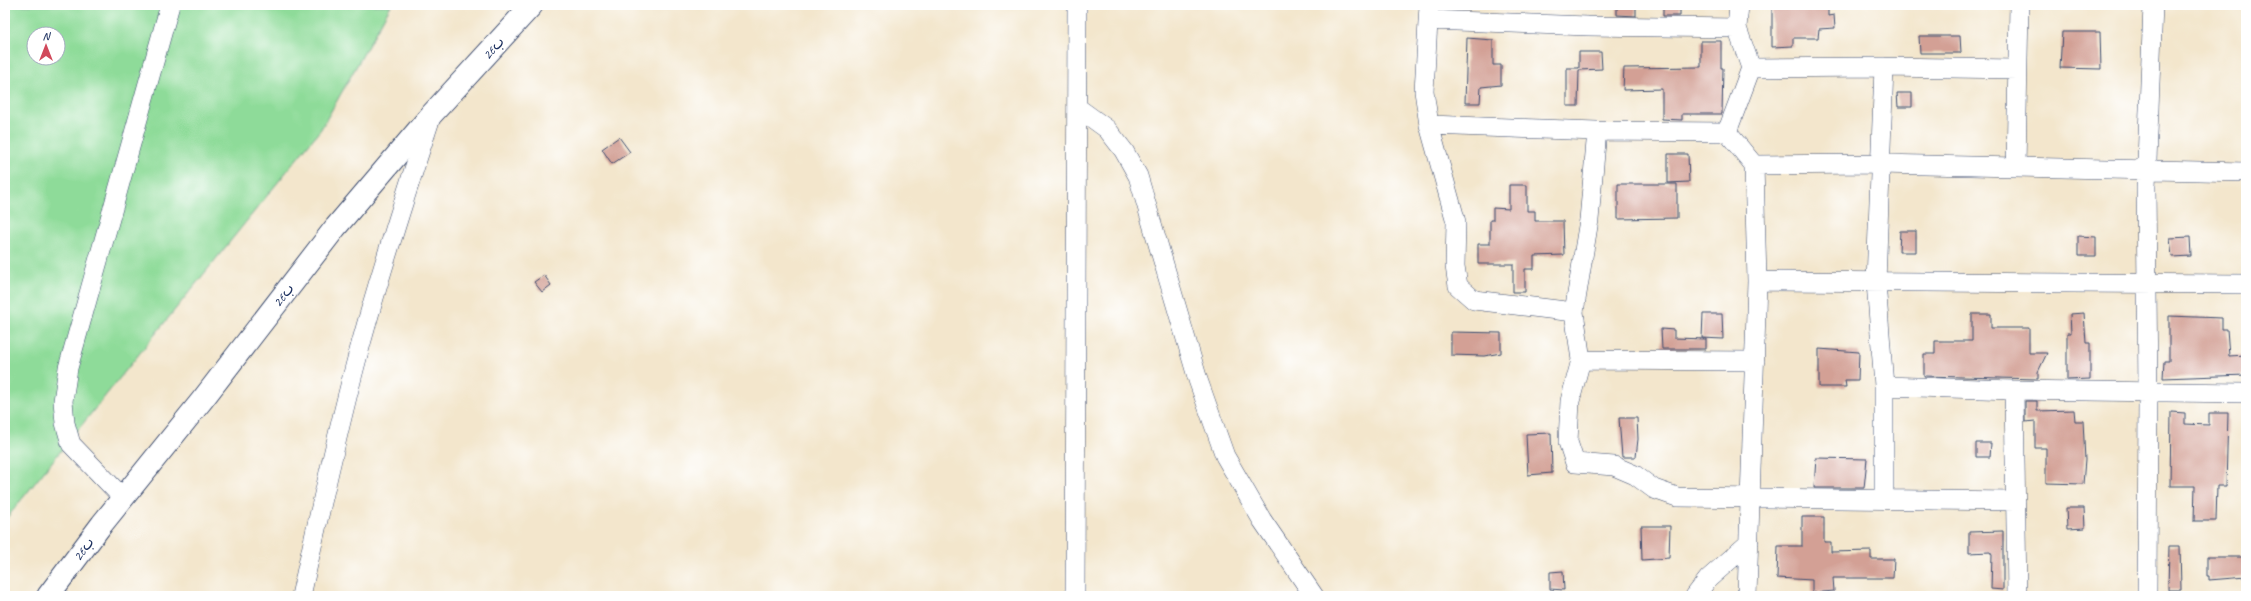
<svg xmlns="http://www.w3.org/2000/svg" width="2251" height="601" viewBox="0 0 2251 601" font-family="Caveat,'Playpen Sans Arabic',sans-serif">
	<style>
		.green { fill: #8edb99; stroke: #54857c; fill-rule: evenodd }
		.building { fill: #d3a095 }
		.lines { fill: none; stroke-linecap: round; stroke-linejoin: round }
		.minor-casing { stroke: #3b4a6e; stroke-width: 20 }
		.highway-casing { stroke: #3b4a6e; stroke-width: 24 }
		.minor { stroke: #fff; stroke-width: 19 }
		.highway { stroke: #fff; stroke-width: 22 }
		.labels { text-anchor: middle; stroke-width: 3.5; stroke-linejoin: round; paint-order: stroke }
		.street-label { font-size: 14px; fill: #1b2f5e; stroke: #fff }
	</style>
	<rect width="100%" height="100%" fill="#fff"/>
	<filter id="ink" filterUnits="userSpaceOnUse"><feTurbulence type="fractalNoise" baseFrequency=".025" numOctaves="2"/><feDisplacementMap in="SourceGraphic" scale="8" xChannelSelector="R" yChannelSelector="G"/><feConvolveMatrix kernelMatrix="1 2 1 2 8 2 1 2 1" color-interpolation-filters="sRGB"/></filter>
	<filter id="wash" filterUnits="userSpaceOnUse"><feTurbulence type="fractalNoise" baseFrequency=".012" numOctaves="4" result="noise"/><feDisplacementMap in="SourceGraphic" scale="16" xChannelSelector="R" yChannelSelector="G"/><feGaussianBlur stdDeviation="0.9" result="paint"/><feColorMatrix in="noise" values="0 0 0 0 0 0 0 0 0 0 0 0 0 0 0 0 0 1.4 0 .05"/><feComposite in="paint" operator="in"/></filter>
	<g filter="url(#wash)">
		<rect width="100%" height="100%" fill="#f3e6cc"/>
		<path class="green" d="M5 5H391L321 129 5 520ZM34 34H58V58H34Z"/>
		<g id="blocks">
			<path class="building" d="M1663 5H1680V16H1663Z
				M1772 5H1828V16L1834 15 1835 28 1819 29 1818 38H1793V46L1772 47Z
				M1617 7H1636V16L1617 15Z
				M2062 32H2100L2101 69 2060 68Z
				M1919 36H1960L1961 53H1920Z
				M1467 38 1493 40V65H1501V85L1481 87 1480 103H1465Z
				M1701 41H1721V68H1723L1722 114H1682V120L1662 119V89L1623 90 1624 68 1701 67Z
				M1579 52H1601L1602 69 1579 70 1578 106H1567V68H1579Z
				M1897 93H1912V107H1898Z
				M619 137 630 152 612 164 602 149Z
				M1668 154H1688L1689 182 1668 183Z
				M1618 184H1677V218L1618 219Z
				M1509 185H1527V211H1535V221H1563L1564 255 1534 256V269H1525V292H1513V264H1478V244H1490V220H1493V208L1509 209Z
				M1900 231H1916V252H1899Z
				M2078 236 2096 237V256H2078Z
				M2190 237 2191 256 2172 257 2170 238Z
				M544 275 551 285 542 292 534 282Z
				M2084 313 2086 343H2090V379L2067 380V333H2071L2070 314Z
				M1703 314H1722L1723 339 1702 338Z
				M1972 314H1991V328H2029V353H2047L2038 372V379L1924 376V354H1935V341H1972Z
				M2169 316 2222 318V329H2227L2229 356 2245 355 2246 375 2163 378 2164 361H2169Z
				M1661 329 1674 330V338L1706 339V349H1662Z
				M1451 332 1501 333V353L1484 356 1451 355Z
				M1819 349 1859 352 1858 380H1845L1846 387H1819Z
				M2025 401H2037V411L2074 410 2075 421H2083L2085 460 2083 484 2046 483V448H2035V421L2025 422Z
				M2171 412 2185 413V424L2209 425V413H2228L2226 486H2217L2216 521H2194L2195 486H2170Z
				M1619 418H1637L1638 439 1636 457H1622Z
				M1551 433 1552 473 1528 475 1526 434Z
				M1976 443H1991L1990 457H1976Z
				M1816 458 1867 459 1864 488H1814Z
				M2066 508H2084L2085 528 2067 529Z
				M1802 517H1824V542H1831V552L1871 551V559H1894L1893 578H1833L1834 591 1812 593V580L1777 578 1778 546H1802Z
				M1641 526H1670L1669 558 1642 560Z
				M2003 531V590L1991 589 1992 555 1990 552 1969 553V532Z
				M2169 546H2180L2181 590H2168Z
				M2207 557H2246V577L2209 580V576H2207Z
				M1563 571 1564 590 1550 589V572Z"/>
		</g>
	</g>
	<g filter="url(#ink)">
		<use href="#blocks" fill-opacity="0" stroke="#3b4a6e" stroke-width="1"/>
		<g class="lines">
			<g class="minor-casing">
				<path id="minor" d="M1429 5 1424 91 1429 125 1456 222 1455 266 1458 286 1474 300 1574 312
					M1739 5 1737 28 1751 68 1727 132 1754 165 1757 281 1747 596
					M1429 20 1588 26 1737 28
					M1884 67 1876 282 1884 386V498
					M1751 68 1884 67 2017 69
					M1078 108 1107 129 1124 151 1138 176 1198 380 1225 456 1262 520 1314 596
					M1429 125 1597 131 1727 132
					M1597 131 1589 220 1574 312 1581 360 1570 401 1568 442 1575 463 1614 466 1635 475 1654 489 1677 497 2016 501
					M1754 165 1879 164 2246 172
					M2016 166 2019 5
					M1757 281 2246 284
					M1581 360 1755 361
					M1884 386 2014 390 2246 393
					M2014 390 2017 596
					M123 498 71 444 65 423 63 401 68 368 170 5
					M301 596C318 519 335 442 355 366 377 282 404 199 431 117
					M1075 596 1077 5
					M1695 596 1708 579 1749 543
					M2147 596 2148 393 2146 187 2153 5"/>
			</g>
			<g class="highway-casing">
				<path id="highway" d="M48 596 102 524 203 399 335 228 431 115 532 5"/>
			</g>
			<use href="#minor" class="minor"/>
			<use href="#highway" class="highway"/>
		</g>
	</g>
	<g class="labels">
		<g class="street-label">
			<text transform="translate(493 48) rotate(-48)" y="5">26ب</text>
			<text transform="translate(283 295) rotate(-52)" y="5">26ب</text>
			<text transform="translate(83 549) rotate(-54)" y="5">26ب</text>
		</g>
	</g>
	<rect width="2251" height="601" fill="none" stroke="#fff" stroke-width="20"/>
	<g transform="translate(46 46)"><circle r="19" fill="#ffffff" stroke="#a4acbf"/>
	<path d="M0-3L7 15L0 10L-7 15Z" fill="#d1495b"/>
	<text y="-6" font-size="11" font-weight="bold" text-anchor="middle" fill="#1b2f5e">N</text>
	</g>
</svg>
